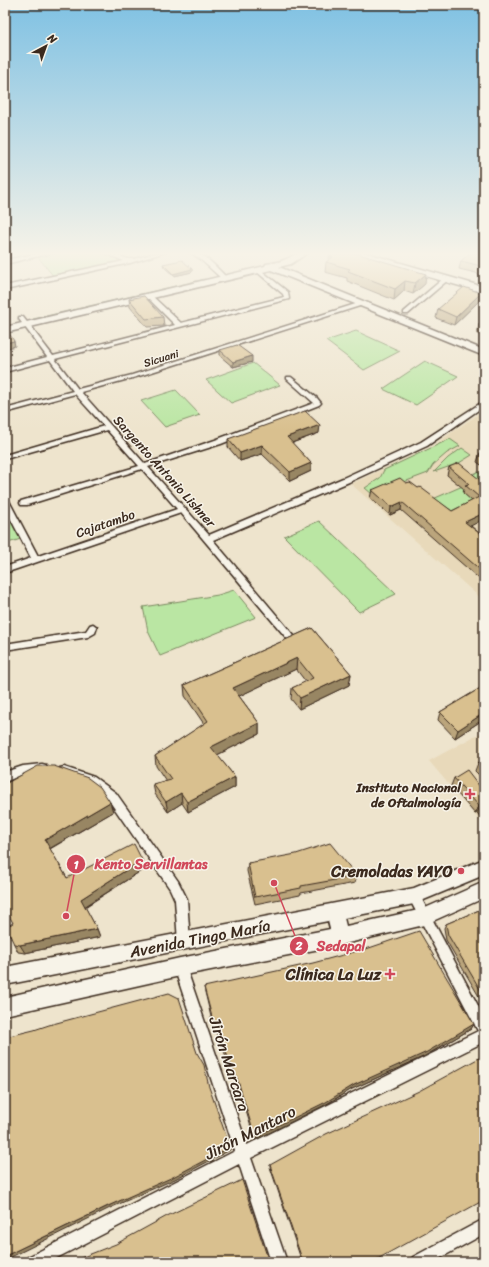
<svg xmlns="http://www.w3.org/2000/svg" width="489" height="1267" viewBox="0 0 489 1267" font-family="Sriracha,sans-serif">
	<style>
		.built { fill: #e8d9ba }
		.green { fill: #bae6a3; stroke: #7a8860 }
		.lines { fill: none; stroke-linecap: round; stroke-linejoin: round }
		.street-casing { stroke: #3b2a1e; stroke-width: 3 }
		.secondary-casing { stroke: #3b2a1e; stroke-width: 3 }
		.primary-casing { stroke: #3b2a1e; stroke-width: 3 }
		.street { fill: #f7f3e8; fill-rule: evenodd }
		.secondary { fill: #f7f3e8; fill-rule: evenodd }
		.primary { fill: #f7f3e8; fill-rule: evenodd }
		.wall { fill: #bba57b; stroke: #3b2a1e }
		.shaded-wall { fill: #988664; stroke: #3b2a1e }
		.building { fill: #d9c08f; stroke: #3b2a1e }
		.poi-dot { fill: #d1495b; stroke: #f7f3e8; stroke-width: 1.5 }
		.labels { text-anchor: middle; stroke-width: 3; stroke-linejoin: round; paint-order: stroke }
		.far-street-label { font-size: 11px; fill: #3b2a1e; stroke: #f7f3e8 }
		.street-label { font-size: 13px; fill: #3b2a1e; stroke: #f7f3e8 }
		.poi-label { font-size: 13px; font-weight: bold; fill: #3b2a1e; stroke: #f7f3e8; text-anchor: end }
		.near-poi-label { font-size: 16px; font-weight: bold; fill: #3b2a1e; stroke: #f7f3e8; text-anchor: end }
		.near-street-label { font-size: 16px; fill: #3b2a1e; stroke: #f7f3e8 }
		.leader { fill: none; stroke: #d1495b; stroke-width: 1.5 }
		.callout-dot { fill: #d1495b; stroke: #f7f3e8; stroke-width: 1.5 }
		.mark-label { font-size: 12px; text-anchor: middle; font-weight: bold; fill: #fff }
		.callout-label { font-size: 14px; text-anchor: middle; font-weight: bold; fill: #d1495b; stroke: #f7f3e8; stroke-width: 3; stroke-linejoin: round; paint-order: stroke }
	</style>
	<rect width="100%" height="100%" fill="#eee4cd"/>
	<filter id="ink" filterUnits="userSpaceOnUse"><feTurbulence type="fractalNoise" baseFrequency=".025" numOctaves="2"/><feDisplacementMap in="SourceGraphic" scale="8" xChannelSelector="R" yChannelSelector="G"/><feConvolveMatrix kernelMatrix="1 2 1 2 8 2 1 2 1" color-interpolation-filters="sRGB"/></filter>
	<g filter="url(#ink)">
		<path class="built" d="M484 410V601L351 484 431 447Z
			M484 731V826L429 761Z"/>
		<path class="green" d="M60 252H102L129 261 54 277 38 257Z
			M205 279 162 291 36 320 33 319Z
			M356 331 400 351 364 370 326 341Z
			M425 361 458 376 416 405 383 389Z
			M253 363 280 385 231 403 206 380Z
			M176 390 200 415 165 427 141 401Z
			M450 439 460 446 447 453 433 465 428 473 372 494 365 488 380 478 384 470Z
			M462 448 472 455 459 463 434 472 448 458Z
			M478 472 484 477V501L453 515 433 499 474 481 468 476Z
			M5 496 27 537 5 544Z
			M319 521 396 594 359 612 284 536Z
			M234 590 256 617 160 656 148 631 143 607 218 595Z"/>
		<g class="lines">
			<g class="street-casing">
				<path id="street" d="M45 252H56L5 264V260Z
					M103 252C114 252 122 259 131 259 140 259 152 252 165 252L130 263 5 290V286L124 261Z
					M189 252C204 252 216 267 226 277V279H222L199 258Z
					M258 268 288 292 289 299 55 359 78 389 132 375 362 302H366V304L136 377 81 392 145 464 215 440 314 403 287 379V377H291L317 398 321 403 319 405 221 444 148 467 209 535 343 478 421 442 484 401V406L427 446 349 482 213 540 295 637 297 639 295 641H289L181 513 5 573V567L31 558 5 508V499L9 501 38 556 177 509 142 469 27 505H21L20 503 21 501 139 466 107 430 5 459V455L104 426 75 394 5 413V409L73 391 50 360 5 372V368L47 357 19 319V317H23L53 356 175 325 147 297V295H151L181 323 284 297 283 294 256 271 255 270Z
					M444 278 449 279 408 314H404V312Z
					M93 624 97 627 95 633 88 637 5 650V644L86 631 90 625Z
					M42 764 46 765 47 768 46 771 23 774 5 782V772L23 766Z
					M64 767 94 777 116 793 178 881 187 899 190 942 188 946 184 948 180 946 178 942 175 900 170 889 108 799 86 783 60 774 59 771 60 768Z
					M414 890 418 892 484 1017V1042L251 1158 287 1262H271L239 1164 49 1262H25L28 1257 235 1151 174 967 176 963 180 961 184 963 186 967 247 1145 478 1031 410 900 408 896 410 892Z
					M484 1219V1234L433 1262H410L413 1257Z"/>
			</g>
			<g class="secondary-casing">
				<path id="secondary" d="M299 252H309L291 264 279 267 484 350V356L271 270 5 333V327L265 266 266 264C281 262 286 260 299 252Z
					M484 859V875L414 904 344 918 346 926 423 909 484 882V898L424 925 340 945 180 976 5 1015V997L180 958 330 929 328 921 5 985V967L414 888Z"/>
			</g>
			<g class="primary-casing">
				<path id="primary" d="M349 252H363L484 287V293L350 254Z"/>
			</g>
			<use href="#street" class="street"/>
			<use href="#secondary" class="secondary"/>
			<use href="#primary" class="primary"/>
		</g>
		<path class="wall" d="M484 252V276H479L476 273 459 269 461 261Z
			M329 256 425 284 413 294 404 291 394 300 347 281V278L325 272 326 262 329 260Z
			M163 264 192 269V272L174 276 164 267Z
			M129 299 163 317 164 326 147 327 130 307Z
			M479 301 454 325 436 318 438 309Z
			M484 320V337L477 334 479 324Z
			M220 350 252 362 233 367 220 356Z
			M319 433 292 443 311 463V471L290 481 262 454 240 461 228 447V439Z
			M484 451V467L477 462 480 453Z
			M449 467 484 483 471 526 484 537V583L401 510 390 515 370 498 372 490 406 483 418 488 452 511 472 501 463 493 464 489 447 475Z
			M312 628 351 674 349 685 299 709 291 699 292 688 306 682 296 669 239 696 259 723V734L217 755 235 777V787L188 812 182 803 168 812 155 794 153 784 166 781 156 766 155 756 204 724 185 696 184 685Z
			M484 686V719L455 738 438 720 440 712Z
			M484 759V780L475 771 478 763Z
			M454 778 484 792V821L477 813 475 814 451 786Z
			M5 784 110 802 113 812 50 849 67 878 142 860 144 869 85 907 97 929 100 937 25 953 18 952 14 944 13 923Z
			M248 863 357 876 355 883 301 893 300 895 255 904 247 871Z
			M484 908V1005L446 940 444 928 446 924Z
			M204 987 474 1024 471 1029 425 1056 352 1089 325 1105 255 1140 238 1085 213 1025 205 992Z
			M270 1165 373 1262H302L270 1167Z"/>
		<path class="shaded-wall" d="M192 269V272L174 276 173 274Z
			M426 274 425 284 413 294 415 283Z
			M405 281 404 291 394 300 395 289Z
			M481 293 479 301 454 325 456 317Z
			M14 341 15 346 5 349V343Z
			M252 356V362L233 367V362Z
			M320 425 319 433 286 445 287 437Z
			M262 445V454L240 461V453Z
			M311 463V471L290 481V472Z
			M402 502 401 510 390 515 391 507Z
			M484 513V519L463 530 465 522Z
			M297 658 296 669 233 699V688Z
			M351 674 349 685 299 709 300 698Z
			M484 713V719L455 738 458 730Z
			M259 723V734L211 758V747Z
			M235 777V787L188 812 187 802Z
			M181 793 182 803 168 812 166 802Z
			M110 802 113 812 49 849 45 840Z
			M481 805 477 813 475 814 479 806Z
			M142 860 144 869 84 907 81 899Z
			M97 929 100 937 25 953 20 945Z
			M474 1024 471 1029 425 1056 352 1089 325 1105 255 1140V1137L354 1085Z
			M230 1147V1150L175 1179 110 1208 5 1260V1256Z"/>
		<path class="building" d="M334 252H352L426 274 415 283 405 281 395 289 348 271 350 269 326 262 333 257 329 256Z
			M471 252H484V268H481L477 265 461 261Z
			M182 260 192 269 173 274 163 264Z
			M464 287 481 293 456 317 438 309Z
			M144 296 163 317 146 319 129 299Z
			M484 320V326L479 324Z
			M5 330H7L14 341 5 343Z
			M237 345 252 356 233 362 220 350Z
			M305 411 320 425 287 437 311 463 290 472 262 445 240 453 228 439Z
			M484 451V456L480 453Z
			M459 463 484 483V513L465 522 484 537V573L402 502 391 507 372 490 400 478 406 483 410 482 418 488 420 487 452 511 479 497 465 485 469 484 449 467Z
			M312 628 351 674 300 698 292 688 313 678 297 658 233 688 259 723 211 747 235 777 187 802 181 793 166 802 153 784 171 779 155 756 208 721 184 685Z
			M484 686V713L458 730 440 712Z
			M484 759V769L478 763Z
			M38 766H54L88 778 100 787 110 802 45 840 67 878 134 844 142 860 81 899 97 929 20 945 14 944 6 927 13 923 5 908V784Z
			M467 770 484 792V809L481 805 479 806 454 778Z
			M330 843 357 876 301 886V888L255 897 248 863 296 854Z
			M484 908V996L448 935 446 924Z
			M419 931 474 1024 427 1052 354 1085 326 1102 255 1137 238 1081 213 1021 204 987 313 963 369 948Z
			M169 993 179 998 197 1053 204 1065 209 1087 230 1147 173 1177 108 1206 5 1256V1037L34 1030 49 1025Z
			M481 1057 484 1058V1200L372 1262H303L270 1165 326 1134 419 1091Z
			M242 1180 269 1262H74L83 1257 116 1244 167 1216Z"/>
	</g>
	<linearGradient id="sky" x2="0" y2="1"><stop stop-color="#7fc1e3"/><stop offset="0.59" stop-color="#f7f3e8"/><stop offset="1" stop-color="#f7f3e8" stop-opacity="0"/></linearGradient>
	<rect width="489" height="430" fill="url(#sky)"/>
	<g class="poi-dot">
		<path d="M468 788h4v4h4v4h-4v4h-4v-4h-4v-4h4z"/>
		<circle cx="461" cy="871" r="4"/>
		<path d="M388 968h4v4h4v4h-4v4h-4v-4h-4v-4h4z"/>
	</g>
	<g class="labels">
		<g class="far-street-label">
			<text transform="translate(161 358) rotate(-17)" y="4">Sicuani</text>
		</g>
		<g class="street-label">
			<text transform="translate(165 471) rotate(48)" y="5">Sargento Antonio Lishner</text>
			<text transform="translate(105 523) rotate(-19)" y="5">Cajatambo</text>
		</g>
		<g class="poi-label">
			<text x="461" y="792">Instituto Nacional<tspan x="461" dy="15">de Oftalmología</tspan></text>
		</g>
		<g class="near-poi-label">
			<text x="453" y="877">Cremoladas YAYO</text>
			<text x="381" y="980">Clínica La Luz</text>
		</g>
		<g class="near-street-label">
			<text transform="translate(200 938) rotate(-11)" y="6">Avenida Tingo María</text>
			<text transform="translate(230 1064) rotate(72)" y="6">Jirón Marcara</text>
			<text transform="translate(250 1132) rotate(-27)" y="6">Jirón Mantaro</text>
		</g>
	</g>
	<path class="leader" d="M66 916L76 864M274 883L299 946"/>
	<g class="callout-dot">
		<circle cx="66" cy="916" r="4"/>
		<circle cx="274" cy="883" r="4"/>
		<circle cx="76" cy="864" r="10"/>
		<circle cx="299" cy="946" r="10"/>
	</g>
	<g class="mark-label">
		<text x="76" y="869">1</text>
		<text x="299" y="950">2</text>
	</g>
	<g class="callout-label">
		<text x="151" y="869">Kento Servillantas</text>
		<text x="341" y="951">Sedapal</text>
	</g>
	<rect width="489" height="1267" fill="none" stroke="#f7f3e8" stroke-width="20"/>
	<rect x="10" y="10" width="469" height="1247" fill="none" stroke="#3b2a1e" stroke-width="1.5" filter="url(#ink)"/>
	<g transform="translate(46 46) rotate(41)" stroke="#f7f3e8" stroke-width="3" paint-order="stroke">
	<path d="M0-3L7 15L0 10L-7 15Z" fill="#3b2a1e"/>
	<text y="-6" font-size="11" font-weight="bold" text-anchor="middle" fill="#3b2a1e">N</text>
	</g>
</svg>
